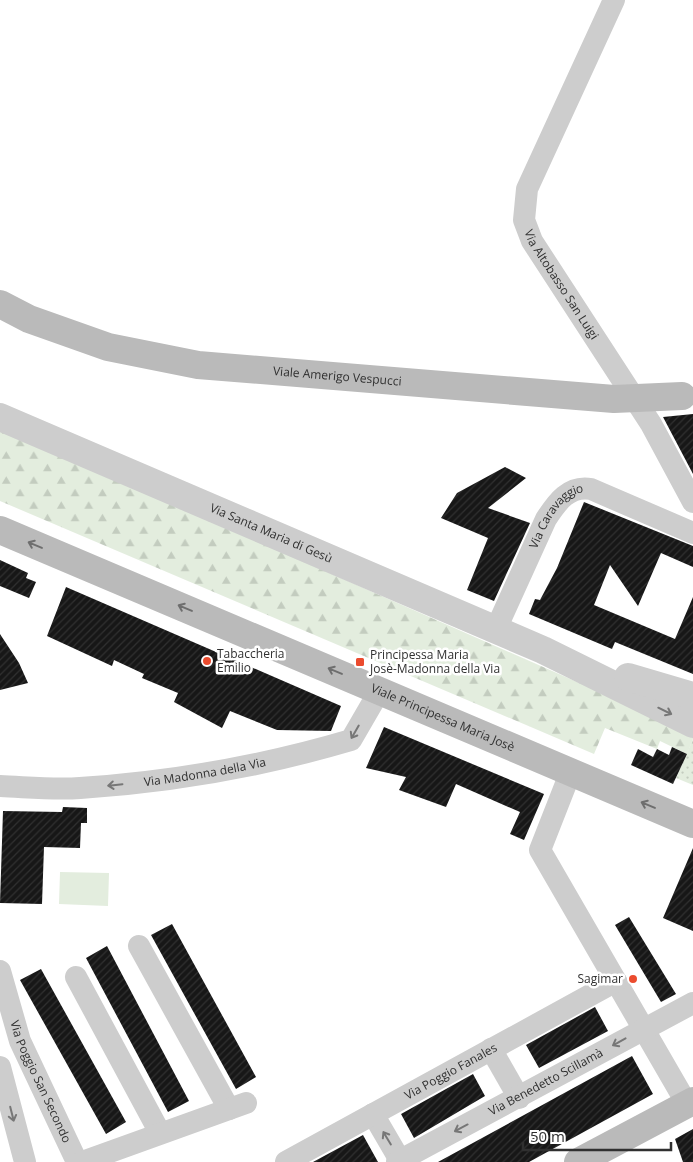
<svg xmlns="http://www.w3.org/2000/svg" width="693" height="1162" viewBox="0 0 693 1162" font-family="'Open Sans',sans-serif">
	<style>
		.grass { fill: url(#grass-dots) }
		.forest { fill: url(#forest-firs) }
		.pitch { fill: #e3edde }
		.building { fill: url(#building-hatch) }
		.lines { fill: none; stroke-linecap: round; stroke-linejoin: round }
		.minor { stroke: #cdcdcd; stroke-width: 22 }
		.tertiary { stroke: #cdcdcd; stroke-width: 28 }
		.secondary { stroke: #bababa; stroke-width: 28 }
		.secondary-bridge { stroke: #bababa; stroke-width: 28 }
		.oneway { stroke: #6e6e6e }
		.oneway2 { stroke: #777 }
		.poi-dot { fill: #eb4b2e; stroke: #fff; stroke-width: 2 }
		.labels { text-anchor: middle; stroke-width: 5; stroke-linejoin: round; paint-order: stroke }
		.street-label { font-size: 12px; fill: #303030; stroke: #fff }
		.poi-label { font-size: 12px; fill: #303030; stroke: #fff; text-anchor: start }
	</style>
	<defs>
		<pattern id="grass-dots" width="8" height="8" patternUnits="userSpaceOnUse" patternTransform="scale(1.25)"><rect width="8" height="8" fill="#e3edde"/><path d="M2 2h.1M6 6h.1" fill="none" stroke="#c3ccbf" stroke-width="1.8" stroke-linecap="round"/></pattern>
		<pattern id="forest-firs" width="22" height="20" patternUnits="userSpaceOnUse" patternTransform="scale(1.25)"><rect width="22" height="20" fill="#e3edde"/><path d="M5 1l3.5 6h-7zM16 11l3.5 6h-7z" fill="#c3ccbf"/></pattern>
		<pattern id="building-hatch" width="6" height="6" patternUnits="userSpaceOnUse" patternTransform="scale(1.25)"><rect width="6" height="6" fill="#171717"/><path d="M-1 1l2-2M0 6l6-6M5 7l2-2" fill="none" stroke="#303030"/></pattern>
	</defs>
	<rect width="100%" height="100%" fill="#fff"/>
	<path class="grass" d="M693 739V785L676 778Z"/>
	<path class="forest" d="M0 428 693 733V739L687 754 660 741 657 749 605 728 594 754 0 501Z"/>
	<path class="pitch" d="M60 872 109 873 108 906 59 904Z"/>
	<path class="building" d="M693 414V474L663 417Z
		M505 467 526 478 488 508 530 523 494 601 467 590 488 538 441 518 457 493Z
		M584 502 693 546V567L661 553 638 606 610 565 594 605 675 639 693 597V674L615 642 612 649 529 614 535 599 540 600 557 568Z
		M0 560 28 573 26 578 36 582 29 598 0 586Z
		M66 587 341 706 331 731 277 730 230 711 222 728 174 702 178 693 142 678 144 674 114 660 112 666 47 636Z
		M0 634 19 663 28 683 0 690Z
		M384 727 544 794 524 840 510 834 520 812 456 784 446 807 399 790 406 777 366 768Z
		M672 747 687 754 673 784 631 765 638 749 653 757 657 749 669 755Z
		M63 807 87 808V823H81L80 848 44 847 42 904 0 903 3 811 62 812Z
		M693 848V931L663 918Z
		M629 917 676 994 661 1002 615 925Z
		M172 924 256 1077 236 1089 151 935Z
		M107 946 189 1101 168 1112 86 958Z
		M41 969 126 1122 106 1134 20 980Z
		M595 1007 608 1031 539 1068 526 1045Z
		M632 1056 653 1094 529 1162H438Z
		M473 1074 485 1096 414 1138 401 1114Z
		M693 1129V1162H683L675 1139Z
		M363 1135 378 1162H313Z"/>
	<g class="lines">
		<g class="minor">
			<path id="s1" d="M614 0 527 189 524 220 532 241 651 424 693 502"/>
			<path id="s2" d="M496 629 546 519C557 502 569 485 591 489L693 533"/>
			<path d="M571 771 540 850 687 1104"/>
			<path id="s3" d="M0 786C26 787 54 790 80 788 172 782 263 766 351 740L380 690"/>
			<path d="M139 946 229 1109"/>
			<path id="s4" d="M0 971 20 1041 77 1162"/>
			<path d="M76 977 160 1133"/>
			<path d="M491 1049 519 1098"/>
			<path d="M0 1067 25 1162"/>
			<path d="M373 1114 401 1162"/>
			<path d="M82 1162 246 1103"/>
			<path id="s5" d="M286 1162 616 981"/>
			<path id="s6" d="M397 1162 693 1003"/>
		</g>
		<g class="tertiary">
			<path id="s7" d="M0 417 543 650 693 724"/>
			<path d="M628 677 693 696"/>
		</g>
		<g class="secondary">
			<path id="s8" d="M0 530 693 824"/>
			<path d="M578 1162 693 1101"/>
		</g>
		<path class="secondary-bridge" id="s9" d="M0 304 29 319 108 347 198 365 614 399 682 396"/>
	</g>
	<defs><path id="oneway-shaft" d="M-6 0H5M1.5-3L5.5 0L1.5 3" fill="none" stroke-width="1.6" stroke-linecap="round" stroke-linejoin="round" transform="scale(1.25)"/></defs>
	<g class="oneway">
		<use href="#oneway-shaft" transform="translate(35 545) rotate(-157)"/>
		<use href="#oneway-shaft" transform="translate(185 608) rotate(-157)"/>
		<use href="#oneway-shaft" transform="translate(335 671) rotate(-157)"/>
		<use href="#oneway-shaft" transform="translate(648 805) rotate(-157)"/>
	</g>
	<g class="oneway2">
		<use href="#oneway-shaft" transform="translate(665 711) rotate(26)"/>
		<use href="#oneway-shaft" transform="translate(355 732) rotate(120)"/>
		<use href="#oneway-shaft" transform="translate(115 785) rotate(174)"/>
		<use href="#oneway-shaft" transform="translate(619 1042) rotate(151)"/>
		<use href="#oneway-shaft" transform="translate(12 1114) rotate(76)"/>
		<use href="#oneway-shaft" transform="translate(461 1128) rotate(152)"/>
		<use href="#oneway-shaft" transform="translate(387 1138) rotate(-121)"/>
	</g>
	<g class="poi-dot">
		<circle cx="207" cy="661" r="5"/>
		<rect x="355" y="657" width="10" height="10" rx="2.5"/>
		<circle cx="633" cy="979" r="5"/>
	</g>
	<g class="labels">
		<g class="street-label">
			<text dy="4" stroke="none"><textPath href="#s1" startOffset="314">Via Altobasso San Luigi</textPath></text>
			<text dy="4" stroke="none"><textPath href="#s9" startOffset="348">Viale Amerigo Vespucci</textPath></text>
			<text dy="4" stroke="none"><textPath href="#s2" startOffset="130">Via Caravaggio</textPath></text>
			<text dy="4" stroke="none"><textPath href="#s7" startOffset="295">Via Santa Maria di Gesù</textPath></text>
			<text dy="4" stroke="none"><textPath href="#s8" startOffset="481">Viale Principessa Maria Josè</textPath></text>
			<text dy="4" stroke="none"><textPath href="#s3" startOffset="206">Via Madonna della Via</textPath></text>
			<text dy="4" stroke="none"><textPath href="#s5" startOffset="188">Via Poggio Fanales</textPath></text>
			<text dy="4" stroke="none"><textPath href="#s4" startOffset="118">Via Poggio San Secondo</textPath></text>
			<text dy="4" stroke="none"><textPath href="#s6" startOffset="169">Via Benedetto Scillamà</textPath></text>
		</g>
		<g class="poi-label">
			<text x="217" y="658">Tabaccheria<tspan x="217" dy="14">Emilio</tspan></text>
			<text x="370" y="659">Principessa Maria<tspan x="370" dy="14">Josè-Madonna della Via</tspan></text>
			<text x="623" y="983" text-anchor="end">Sagimar</text>
		</g>
	</g>
	<path d="M523 1142v8h148v-8" fill="none" stroke="#303030" stroke-width="2.5"/>
	<text x="530" y="1142" font-size="15" fill="#303030" stroke="#ffffff" stroke-width="4" paint-order="stroke">50 m</text>
</svg>
